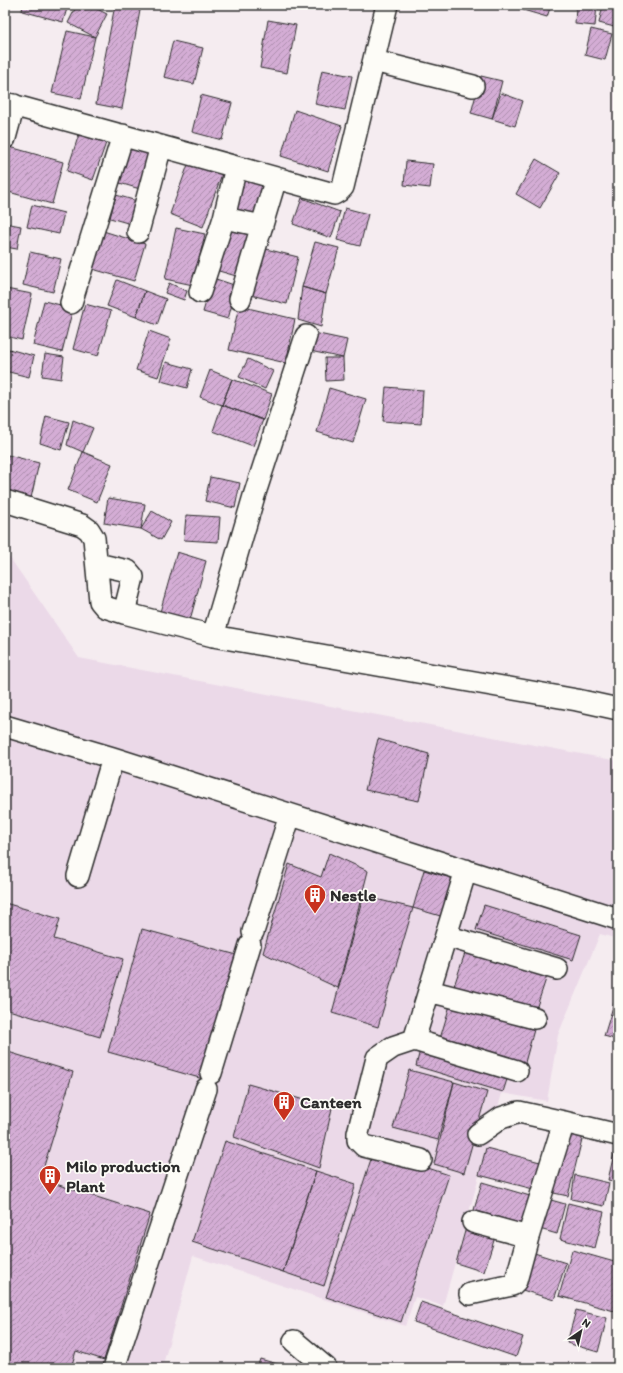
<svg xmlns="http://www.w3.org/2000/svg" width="623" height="1373" viewBox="0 0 623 1373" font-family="Itim,sans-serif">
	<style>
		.built { fill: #ebd9e8 }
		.building { fill: url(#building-hatch); stroke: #2b2b2b }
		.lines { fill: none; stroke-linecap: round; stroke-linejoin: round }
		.minor-casing { stroke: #2b2b2b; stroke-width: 24 }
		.minor { stroke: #fdfcf7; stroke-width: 21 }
		.labels { text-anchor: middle; stroke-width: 3.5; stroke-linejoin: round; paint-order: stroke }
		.poi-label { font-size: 17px; font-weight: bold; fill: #2b2b2b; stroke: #fdfcf7; text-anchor: start }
	</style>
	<defs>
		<pattern id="building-hatch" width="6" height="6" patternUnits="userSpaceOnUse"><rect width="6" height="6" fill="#d4add5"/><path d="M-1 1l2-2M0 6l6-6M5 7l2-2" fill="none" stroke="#ac8dad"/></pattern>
	</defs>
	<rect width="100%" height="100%" fill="#f5ecf0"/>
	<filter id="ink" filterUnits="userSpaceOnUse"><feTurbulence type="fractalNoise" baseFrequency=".025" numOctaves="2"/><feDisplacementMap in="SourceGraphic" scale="8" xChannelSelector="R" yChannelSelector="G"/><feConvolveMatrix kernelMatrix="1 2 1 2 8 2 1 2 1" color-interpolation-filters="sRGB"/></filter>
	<g filter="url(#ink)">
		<path class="built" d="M5 556 10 558 79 658 618 761V939L600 934 558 1035 547 1101 502 1093 443 1306 415 1297 405 1326 193 1256 162 1368H5Z"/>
		<path class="building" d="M23 5H68L63 22 22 11Z
			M77 5H89L107 14 95 37 68 23Z
			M115 5H141L122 109 96 104Z
			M524 5H551L547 17 523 10Z
			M576 5H597L595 26 575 24Z
			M603 5H618V28L599 23Z
			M268 20 296 25 287 73 260 68Z
			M591 29 612 34 605 60 585 55Z
			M67 31 95 37 81 99 52 93Z
			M173 41 203 48 194 84 164 77Z
			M322 70 352 76 345 110 315 104Z
			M481 76 502 81 492 119 471 113Z
			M501 93 523 101 515 126 492 119Z
			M201 95 232 103 222 140 192 132Z
			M295 110 342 126 328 171 281 156Z
			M80 131 107 140 93 180 67 171Z
			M130 140 153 147 140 189 116 182Z
			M10 147 63 162 52 204 5 191V165Z
			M190 159 223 171 203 227 170 214Z
			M536 159 560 173 540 208 516 194Z
			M406 161 433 164 430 188 404 185Z
			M239 177 268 185 260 218 230 210Z
			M116 195 137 201 131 224 110 218Z
			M302 198 340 212 331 238 293 224Z
			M32 205 64 213 59 234 27 227Z
			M345 208 368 214 360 246 337 240Z
			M5 223 21 226 17 249 5 247Z
			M225 226 256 235 243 278 212 269Z
			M176 228 205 234 193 285 165 279Z
			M100 230 145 244 134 281 89 268Z
			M315 242 339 248 326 294 302 287Z
			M262 248 298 257 287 304 251 295Z
			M30 252 61 259 53 292 23 285Z
			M213 278 237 286 228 319 203 312Z
			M117 280 145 291 136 317 107 306Z
			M169 283 187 291 184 300 165 293Z
			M302 287 326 294 321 327 298 320Z
			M6 289 32 294 22 340 5 336Z
			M145 291 166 299 157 325 136 317Z
			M44 301 73 308 62 352 33 345Z
			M85 304 111 311 98 356 73 349Z
			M239 306 295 319 286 363 229 350Z
			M149 331 171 339 158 377 136 370Z
			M314 333 347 340 343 358 310 351Z
			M5 348 34 356 29 377 5 371Z
			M45 354 64 357 61 379 42 376Z
			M325 358H343L344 380 326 381Z
			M248 359 273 371 265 389 239 377Z
			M166 362 192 369 187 388 161 381Z
			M210 370 232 379 222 405 200 397Z
			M232 379 272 394 263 420 222 405Z
			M386 387 423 390 421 424 383 421Z
			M329 388 366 399 353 443 317 432Z
			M222 405 263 420 253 446 213 431Z
			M46 416 69 422 61 450 40 443Z
			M73 420 93 428 83 452 67 445Z
			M83 452 112 464 97 502 68 490Z
			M8 455 39 463 31 498 5 492V470Z
			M210 477 240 483 235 508 205 501Z
			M108 498 145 504 141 529 104 523Z
			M152 511 171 522 161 540 141 529Z
			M186 515 220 517 218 542 184 540Z
			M177 552 206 561 190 620 160 612Z
			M378 739 429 754 419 801 365 790Z
			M329 853 368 871 338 988 263 953 289 864 321 877Z
			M424 870 454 879 444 917 413 908Z
			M363 896 413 908 378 1027 332 1013Z
			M5 903 60 919 54 939 123 959 100 1037 5 1009Z
			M484 905 581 935 573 960 476 930Z
			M142 929 237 955 203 1079 108 1052Z
			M467 947 548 973 535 1012 454 986Z
			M615 1000 618 1001V1040L604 1036Z
			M451 1002 535 1026 524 1066 439 1042Z
			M421 1046 509 1073 503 1092 416 1066Z
			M5 1051 73 1072 40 1179 150 1214 104 1360 76 1351 71 1368H5Z
			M409 1070 454 1082 438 1140 393 1128Z
			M454 1082 487 1092 464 1173 434 1164Z
			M248 1084 332 1108 319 1168 234 1137Z
			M565 1126 584 1131 568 1196 549 1192Z
			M225 1141 316 1171 283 1272 192 1242Z
			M616 1145 618 1146V1182L608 1180Z
			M486 1148 544 1163 537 1190 479 1175Z
			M374 1150 449 1175 401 1322 326 1297Z
			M316 1171 356 1184 324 1286 283 1272Z
			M575 1175 609 1183 604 1206 571 1199Z
			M482 1182 530 1196 522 1224 474 1210Z
			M544 1198 565 1204 557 1234 536 1228Z
			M568 1203 604 1212 595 1248 560 1239Z
			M467 1224 496 1234 484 1272 456 1263Z
			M572 1250 618 1263V1312L559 1296Z
			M528 1251 566 1263 554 1300 516 1288Z
			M421 1302 523 1337 516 1357 414 1322Z
			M576 1310 607 1318 598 1352 567 1343Z
			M260 1359 291 1368H257Z"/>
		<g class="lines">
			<g class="minor-casing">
				<path id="minor" d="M374 61 473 86
					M5 103 334 194 339 191 343 187 387 5
					M5 138 14 105
					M236 167 224 218 262 226
					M138 232 161 146
					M200 292 224 218
					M240 299 276 178
					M71 303 123 135
					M5 501 82 525 89 530 94 538 100 601 105 607 124 613 213 636 577 700 618 709
					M97 564 128 571 133 577 124 613
					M213 636 254 496 306 336
					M5 726 113 758 618 919
					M466 870 414 1040 517 1071
					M78 876 113 758
					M253 932 290 815
					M446 936 557 969
					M429 991 535 1018
					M414 1040 393 1047 377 1058 358 1133V1140L364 1146 421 1160
					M211 1073 250 945
					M478 1134 501 1118 519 1112 564 1122
					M473 1222 528 1237
					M470 1294 512 1285 516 1281 528 1237 564 1122 618 1135
					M294 1341 326 1368
					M114 1368 206 1089"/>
			</g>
			<use href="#minor" class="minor"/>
		</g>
	</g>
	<defs>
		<g id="building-pin" transform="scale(1.15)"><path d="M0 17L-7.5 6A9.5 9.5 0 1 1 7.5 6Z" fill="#c8321e" stroke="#fdfcf7"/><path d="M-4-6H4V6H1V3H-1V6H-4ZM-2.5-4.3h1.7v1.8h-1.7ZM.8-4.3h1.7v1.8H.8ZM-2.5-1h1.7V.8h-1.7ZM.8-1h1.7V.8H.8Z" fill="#fff"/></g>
	</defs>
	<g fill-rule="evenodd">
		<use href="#building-pin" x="315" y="895"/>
		<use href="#building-pin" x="284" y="1102"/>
		<use href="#building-pin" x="50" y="1176"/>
	</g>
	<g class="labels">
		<g class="poi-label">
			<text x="330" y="901">Nestle</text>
			<text x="300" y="1108">Canteen</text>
			<text x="66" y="1172">Milo production<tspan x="66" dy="20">Plant</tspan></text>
		</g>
	</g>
	<rect width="623" height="1373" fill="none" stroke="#fdfcf7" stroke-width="20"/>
	<rect x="10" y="10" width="603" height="1353" fill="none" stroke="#2b2b2b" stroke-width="1.5" filter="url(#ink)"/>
	<g transform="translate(581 1331) rotate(34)" stroke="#fdfcf7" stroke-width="3" paint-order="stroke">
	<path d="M0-3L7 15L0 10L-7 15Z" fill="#2b2b2b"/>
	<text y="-6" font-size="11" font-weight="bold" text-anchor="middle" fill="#2b2b2b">N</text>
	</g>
</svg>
